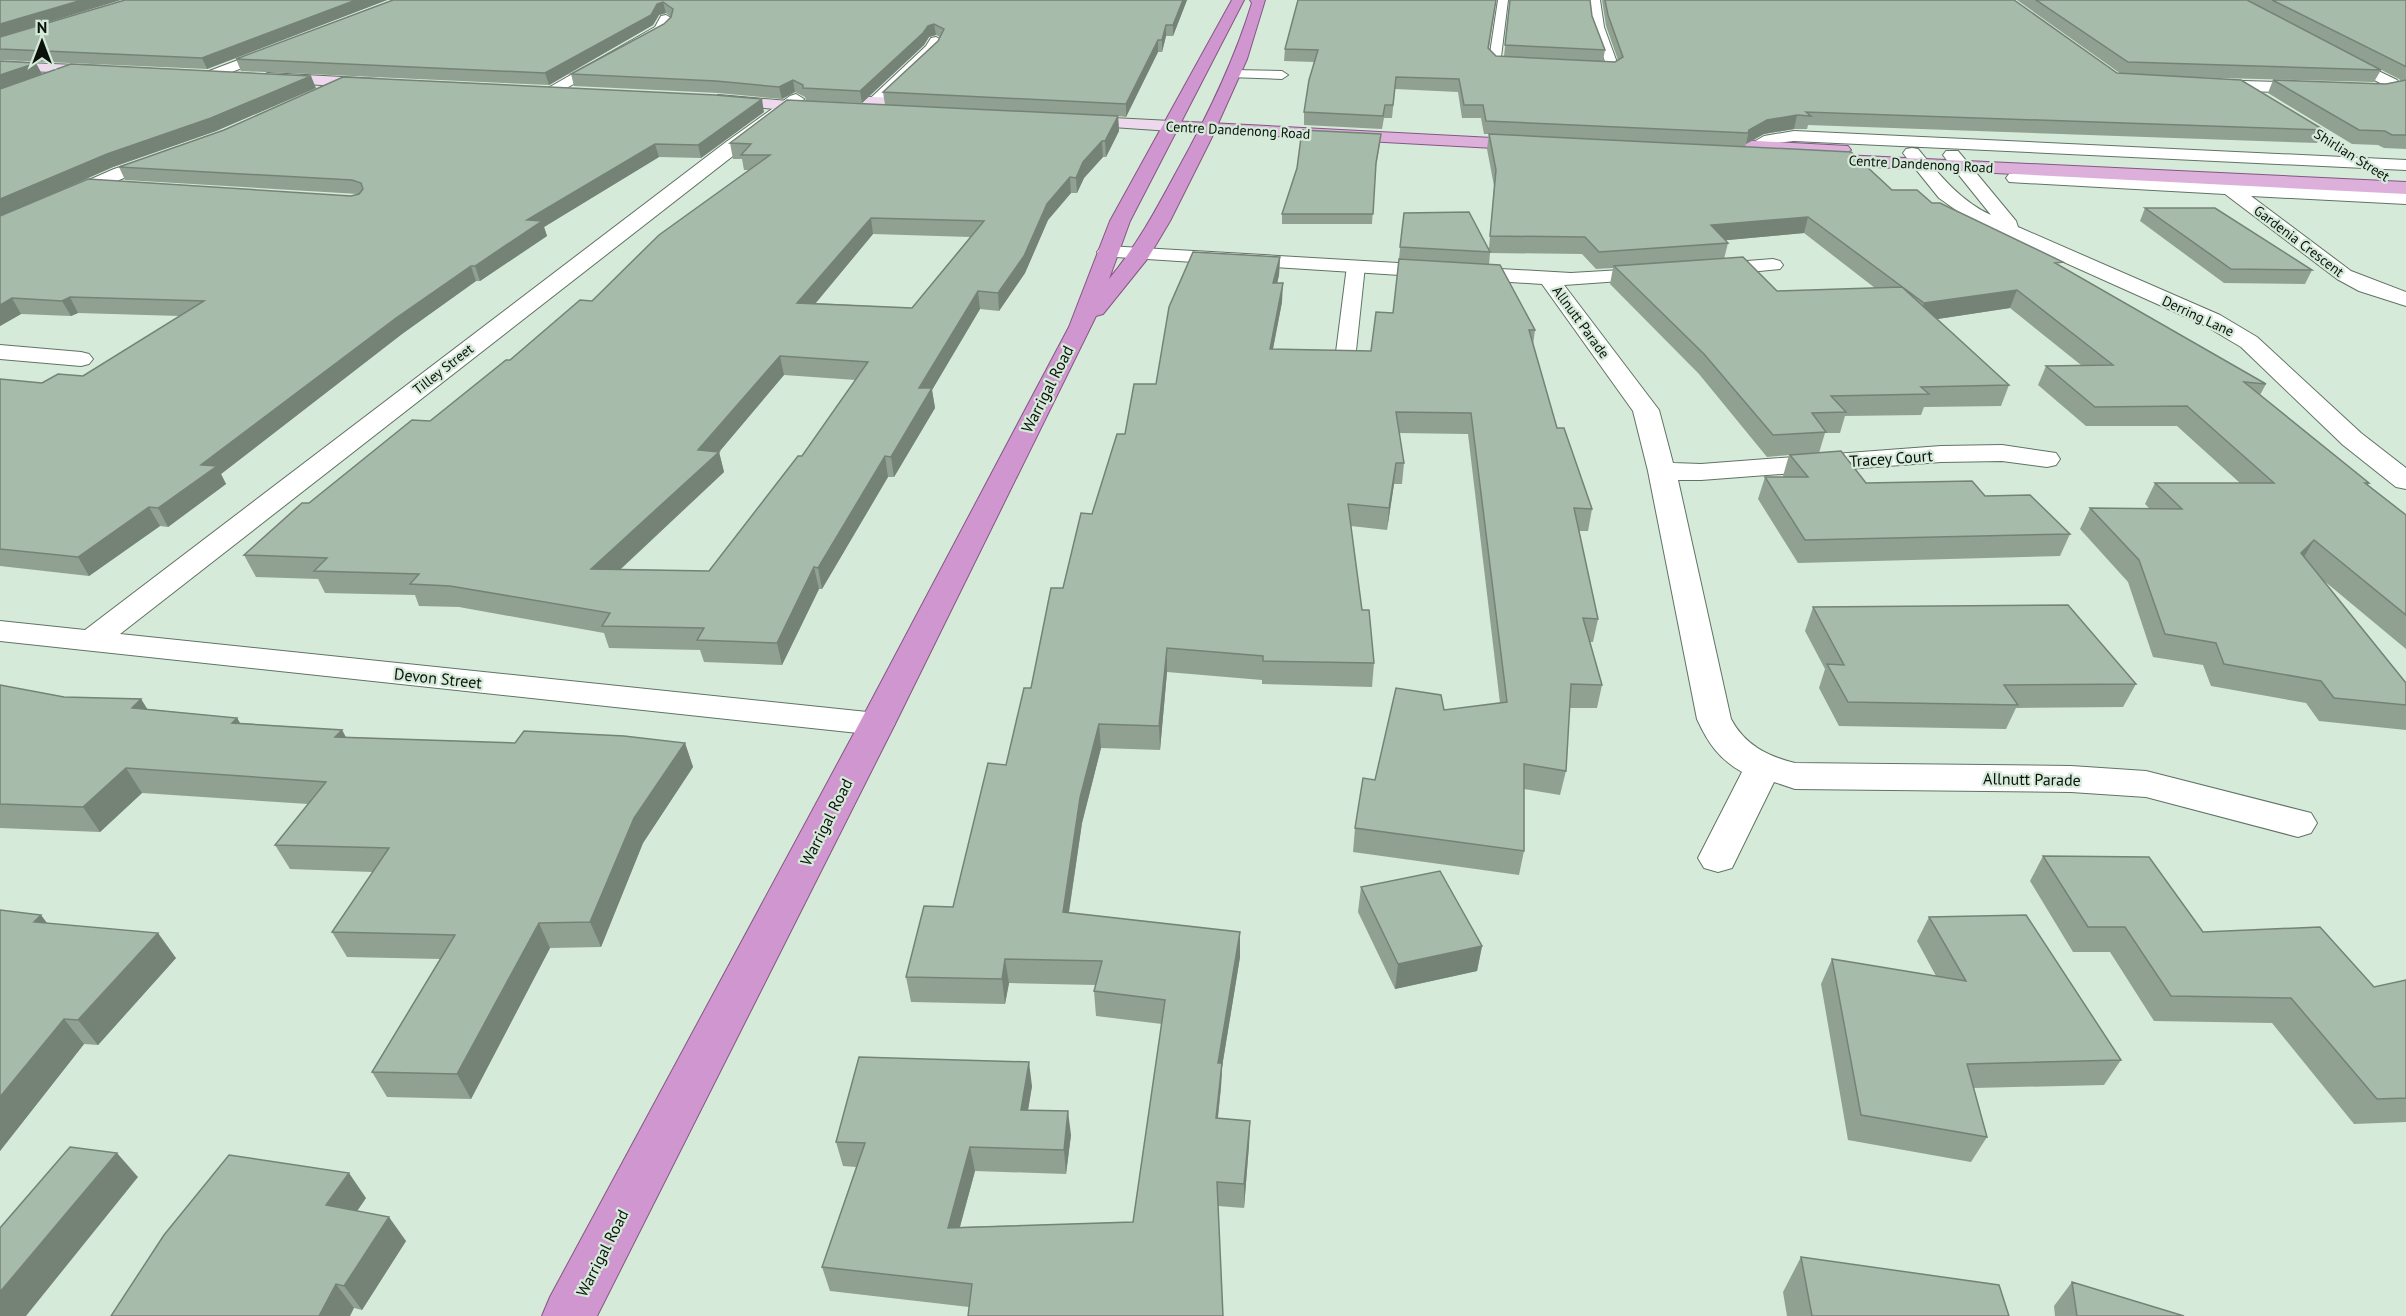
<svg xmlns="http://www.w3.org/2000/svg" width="2406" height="1316" viewBox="0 0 2406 1316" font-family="'PT Sans',sans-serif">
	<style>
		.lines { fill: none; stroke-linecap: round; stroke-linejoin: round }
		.service-casing { stroke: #617364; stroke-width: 2 }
		.minor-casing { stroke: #617364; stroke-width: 2 }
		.secondary-casing { stroke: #617364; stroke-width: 2 }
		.primary-casing { stroke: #845783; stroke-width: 2 }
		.trunk-casing { stroke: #845783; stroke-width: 2 }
		.service { fill: #fff; fill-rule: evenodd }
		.minor { fill: #fff; fill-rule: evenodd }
		.secondary { fill: #eed8ed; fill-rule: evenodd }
		.primary { fill: #dcb0db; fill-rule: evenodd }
		.trunk { fill: #d096cf; fill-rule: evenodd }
		.wall { fill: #90a192; fill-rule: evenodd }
		.shaded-wall { fill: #758377 }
		.building { fill: #a7bbaa; stroke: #758377; stroke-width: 1.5; fill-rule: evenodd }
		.labels { text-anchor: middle; stroke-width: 4.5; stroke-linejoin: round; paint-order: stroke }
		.far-street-label { font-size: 14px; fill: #0b120c; stroke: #d5ead8 }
		.street-label { font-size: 16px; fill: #0b120c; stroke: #d5ead8 }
	</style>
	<rect width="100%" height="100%" fill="#d5ead8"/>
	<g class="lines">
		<g class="service-casing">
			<path id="service" d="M1498 0H1508L1501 57 1530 61V67L1495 64 1489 60Z
				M1590 0H1600L1604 27 1619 68 1617 71H1582L1576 67 1582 63 1606 64 1592 27Z
				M1233 70 1282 71 1288 75 1282 79 1229 77V71Z
				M1356 261 1362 262 1365 266 1355 360 1352 364H1338L1335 360 1347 266 1350 262Z"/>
		</g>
		<g class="minor-casing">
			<path id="minor" d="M666 15 673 19 672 26 665 33 554 95H544L541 92 655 27 661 16Z
				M936 37 943 41 937 51 872 114H860L858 111 860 108 926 46 931 38Z
				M280 44 285 45 287 48 285 51 214 79 209 81 201 76 204 73Z
				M2339 52 2397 80 2403 88 2400 91 2379 95 2207 90 2199 85 2207 80 2384 85 2334 59 2332 56 2334 53Z
				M796 94 804 99 802 102 120 634 877 713 889 716 895 724 889 732 877 735 0 641V621L85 630 726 142 790 96Z
				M1794 131 2406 160V170L1794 141 1775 143 1756 151 1750 150 1747 146 1764 136Z
				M1912 148 1918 149C1939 174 1960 201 1991 215L1946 159 1943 155 1946 151H1958L2016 221 2018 227 2220 315 2257 337 2361 433 2406 468V489L2396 487 2343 445 2241 347 2204 325 1970 220 1939 198 1906 157 1903 153 1906 149Z
				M164 153 170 154 173 158 170 162 126 177 0 232V219L114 169Z
				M2015 173 2219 183 2226 180 2235 184 2406 192V204L2251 196 2351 271 2406 292V306L2359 291 2337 279 2225 194 2009 182 2006 178 2009 174Z
				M1107 246 1571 273 1656 268 1663 270 1667 274 1663 278 1564 285 1659 410 1673 463 1701 464 1941 446 2002 445 2056 453 2060 459 2056 465 2047 467 2002 461 1941 462 1701 480H1678L1731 719C1745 745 1767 756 1795 763L2071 766 2146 771 2311 813 2317 823 2311 833 2298 837 2146 797 2071 792 1795 789 1774 782 1732 868 1718 872 1704 868 1698 858 1742 772C1719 759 1708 743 1697 719L1648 471 1633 411 1542 284 1100 256 1097 252 1100 248Z
				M1773 259 1780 261 1783 265 1780 269 1708 276 1701 274 1697 270 1701 266 1708 264Z
				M0 345 81 352 89 354 93 359 89 364 81 366 0 359Z"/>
		</g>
		<g class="secondary-casing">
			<path id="secondary" d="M0 62 103 66 110 70 103 74 0 70Z
				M268 73 379 79 387 84 379 89 263 81 260 78 263 75Z
				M718 95 812 103 810 100 812 97 818 95 928 99 936 104 928 109 829 105 833 109 825 114 712 103 710 100Z
				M1074 116 1171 121 1179 126 1171 131 1068 124 1066 121Z"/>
		</g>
		<g class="primary-casing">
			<path id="primary" d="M1171 121 1531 140 1537 141 1540 145 1537 149 1531 150 1165 130 1163 126 1165 122Z
				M1702 138 1848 146 1851 150 1843 155 2406 182V194L1817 164 1811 163 1808 159 1816 154 1696 147 1693 143 1696 139Z"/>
		</g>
		<g class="trunk-casing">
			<path id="trunk" d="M1232 0H1244L1130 221 1109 279C1138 244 1156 210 1177 171 1207 117 1234 62 1252 3L1250 0H1265L1247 59 1211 139 1170 221 1148 258 1103 314 1096 316 895 724 597 1316H542L550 1297 859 724 1069 327 1110 221Z"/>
		</g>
		<use href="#service" class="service"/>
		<use href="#minor" class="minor"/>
		<use href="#secondary" class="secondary"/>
		<use href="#primary" class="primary"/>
		<use href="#trunk" class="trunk"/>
	</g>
	<path class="wall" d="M125 0H387L207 69 0 60V37Z
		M393 0H1187L1173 36H1166L1162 52H1158L1126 117 1118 116 1119 131 1106 157H1103L1084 178 1077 193H1071L1048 220 1025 273 999 311 980 309 932 390 935 408 894 477H888L822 589H819L782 665 704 662 700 650 609 648 604 633 459 607 419 606 415 595 325 593 318 579 256 577 244 555 309 503 430 421 510 360 592 301 749 170H744L742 159H733L730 143 885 105 883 92 938 41 940 37 936 35 929 37 924 45 862 103 806 101 805 97 795 92 782 99 718 93 574 86 571 74 664 24 671 17 666 13 659 15 653 25 549 85 241 71 236 59ZM873 234 970 237 912 308 815 303ZM784 375 856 380 802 456 709 571 621 569 724 472 719 452Z
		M1496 0 1489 48 1496 56H1504L1510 0 1592 16 1605 50 1603 61 1615 62 1618 60 1606 26 1602 0H2014L2117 73 2121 74 2017 0H2406V149L2384 148 2378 145 2352 144 2268 93 2273 80 2386 84 2401 81 2399 79 2310 33 2381 70 2374 82 2181 77 2324 130 2317 143 1808 125 1807 129H1794L1764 134 1746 144 1745 147 1892 190 1932 203 2061 266 2266 384 2260 395 2369 483 2368 485 2406 515V649L2323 580 2406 683V730L2319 721 2306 703 2211 686 2203 665 2153 657 2128 582 2080 529 2090 508H2149L2145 504 2155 483H2240L2177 426H2086L2038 385 2046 366 2081 365 2010 308 1937 319 2009 385 2001 406 1924 407 1921 415 1845 416 1840 433H1825L1819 453 1866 483 1985 496 2070 534 2060 556 1798 563 1758 499 1765 477H1784L1783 476 1789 455 1767 457 1699 374 1610 284 1613 268 1596 269 1582 254 1490 253 1489 265 1535 330 1533 345 1557 428 1592 509 1588 531H1579L1598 619 1593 642H1589L1602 685 1597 708H1569L1566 771 1560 795 1524 789V851L1519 875 1353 852 1355 828 1375 780 1444 710 1500 703 1468 434 1399 433 1404 463 1402 484H1394L1387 530 1351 526 1362 610 1374 663 1372 687 1262 684V680L1167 672 1160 750 1101 748 1082 823 1069 913 1240 957 1222 1067 1221 1087 1218 1118 1250 1121 1249 1145 1244 1208 1218 1206 969 1307 830 1291 822 1267 856 1167 843 1166 836 1142 1032 1086 1028 1110 1071 1135 1066 1174 975 1171 960 1227 1133 1222 1162 1024 1096 1016 1094 991 1096 985 1009 983 1005 1004 911 1002 906 977 953 907 1006 765 1063 588 1092 514 1125 434 1156 384 1280 257 1279 275 1277 283 1282 302 1273 349 1371 351 1393 313 1404 213 1489 248 1494 186 1487 149 1489 134H1484L1481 118H1462L1458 92 1395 89 1392 118H1384L1382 129 1304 125V112L1314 62 1284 61 1285 49ZM1804 233 1875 288 1777 291 1724 259 1728 243 1726 240Z
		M316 88 216 131 113 167 20 208 351 196 358 194 125 180 119 167 764 112 701 158 659 157 544 227 547 236 480 281H476L402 334 221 474 226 484 168 527 160 526 89 576 0 566V379L42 383 83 376 180 316 78 313 71 316 21 314 0 326V89Z
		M1380 143 1375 172 1372 224H1282V214Z
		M2145 208 2312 270 2305 284 2224 283 2140 221Z
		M1813 607 2136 684 2123 707 2016 708 2006 729 1839 726 1819 688 1825 669 1805 631Z
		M0 685 64 697 141 699 147 709 237 718 240 723 342 730 346 737 515 743H685L693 767 643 843 601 947 550 948 471 1099 387 1097 372 1072 440 959 347 957 332 932 373 872 290 869 275 845 308 804 142 793 100 832 0 828Z
		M2043 856 2203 932 2374 987 2406 980V1122L2354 1124 2272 1023 2154 1021 2110 952H2073L2030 881Z
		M1361 887 1482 946 1477 971 1395 989 1358 912Z
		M0 910 176 958 98 1045 84 1044 0 1151Z
		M1929 917 2121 1060 2104 1085 1974 1088 1987 1137 1971 1162 1848 1140 1821 984 1832 959 1936 976 1917 941Z
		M366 1198 357 1211 406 1241 362 1310 354 1308 111 1316Z
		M1801 1257 2009 1316H1787L1783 1292Z
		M2072 1282 2184 1316H2055L2054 1306Z"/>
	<path class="shaded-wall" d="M82 0H121L0 37V24Z
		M356 0H387L207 69 202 58Z
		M1183 0H1187L1173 36V25Z
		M663 2 666 13 659 15 653 25 549 85 545 73 657 4Z
		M934 24 936 35 929 37 924 45 862 103 860 91 928 26Z
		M1166 25V36L1162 52V40Z
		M1158 40V52L1126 117V104Z
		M36 63 42 74 0 89V75Z
		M311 76 316 88 216 131 113 167 0 217V199L107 154Z
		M793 80 795 92 782 99 779 87Z
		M762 99 764 112 701 158 698 145Z
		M1797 115 1794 129 1764 134 1746 144 1749 130 1767 120Z
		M1118 116 1119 131 1106 157 1105 141Z
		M1102 141 1103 157 1084 178 1077 193 1076 178 1083 162Z
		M655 144 659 157 544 227 547 236 480 281 475 266 527 220Z
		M1070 177 1071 193 1048 220 1025 273 999 311 998 293 1047 204Z
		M1808 217 1804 233 1707 242 1711 225Z
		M871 218 873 234 801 321 797 303Z
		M1280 257 1279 275 1273 301V283Z
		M471 266 476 281 402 334 221 474 226 484 168 527 158 508 201 465 396 318Z
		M1283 283 1282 302 1269 369 1270 349Z
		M2017 290 2010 308 1918 322 1924 303Z
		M978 291 980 309 932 390 935 408 894 477 891 457 919 388Z
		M70 297 78 313 71 316 62 301Z
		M12 298 21 314 0 326V305Z
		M780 356 784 375 719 452 724 472 598 590 591 569 698 450Z
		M885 456 888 477 822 589 818 568Z
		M1396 463 1394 484 1387 530 1389 508Z
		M149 507 160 526 89 576 78 557Z
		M2314 540 2301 562V553Z
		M814 567 819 589 782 665 777 643Z
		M1167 648V672L1160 750 1159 726Z
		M141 699 156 723 132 708Z
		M237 718 251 742 232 723Z
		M1099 724 1101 748 1082 823 1065 937 1063 912 1080 798Z
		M342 730 354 754 335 737Z
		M685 743 693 767 643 843 601 947 590 922 634 818Z
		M126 768 142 793 100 832 83 807Z
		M41 915 60 940 34 922Z
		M539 923 550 948 471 1099 457 1074Z
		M1240 932V957L1222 1067 1221 1087 1215 1142 1218 1063Z
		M158 933 176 958 98 1045 78 1020Z
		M1482 946 1477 971 1395 989 1398 964Z
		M1005 959 1009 983 1005 1004 1002 979Z
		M64 1019 84 1044 0 1151V1097Z
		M1029 1062 1032 1086 1024 1134 1021 1110Z
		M1068 1111 1071 1135 1066 1174 1064 1150Z
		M1250 1121 1249 1145 1244 1208V1184Z
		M970 1147 975 1171 953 1252 948 1228Z
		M117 1153 138 1177 26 1316H0V1292Z
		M349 1173 366 1198 344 1230 326 1205Z
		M389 1217 406 1241 362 1310 344 1286Z
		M336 1284 354 1308 350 1316H319Z"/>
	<path class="building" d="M0 0H82L0 24Z
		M125 0H356L202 58 0 49V37Z
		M393 0H1183L1173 25H1166L1162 40H1158L1126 104 883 92 938 41 944 29 934 24 928 26 923 33 860 91 803 88V85L793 80 779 87 716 81 571 74 664 24 671 17 673 9 663 2 657 4 651 15 545 73 236 59Z
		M1298 0H1496L1488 48 1496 56 1615 62 1623 57 1608 15 1605 0H2014L2117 73 2241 80 2324 130 1806 112 1811 116 1797 115 1767 120 1749 130 1748 133 1486 121 1483 105H1464L1459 79 1396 77 1393 105H1385L1383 116 1304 112 1309 80 1318 50 1285 49Z
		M1510 0H1590L1592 16 1605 50 1505 45Z
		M2036 0H2247L2381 70 2128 62Z
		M2272 0H2406V67L2405 66Z
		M0 61 36 63 0 75Z
		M71 64 311 76 211 118 107 154 0 199V89Z
		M343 77 715 95 762 99 698 145 655 144 527 220 542 221 475 266H471L396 318 201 465 217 466 158 508 149 507 78 557 0 549V379L42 383 58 374 83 376 204 301 70 297 62 301 12 298 0 305V216L88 179 351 196 359 194 363 189 361 183 352 180 119 167 224 130Z
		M2273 80 2386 84 2406 80V135H2392L2385 131 2359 130Z
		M787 100 1118 116 1105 141H1102L1083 162 1076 178 1070 177 1047 204 1024 256 998 293 978 291 919 388H932L891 457 885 456 818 568 814 567 777 643 697 640 704 628 602 626 610 613 450 586 410 584 419 574 314 571 327 558 244 555 302 503H309L412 420 430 421 506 360H510L580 300 592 301 659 235 770 155H741L751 144 730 143ZM871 218 984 221 912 308 797 303ZM780 356 868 362 802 456H798L709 571 591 569 719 452 698 450Z
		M1302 130 1381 134 1376 163 1373 214H1282L1297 168Z
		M1489 134 1851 152 1892 190H1917L1932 203H1940L2063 262 2055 263 2266 384 2244 382 2369 483H2365L2406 515V615L2314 540 2301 553 2406 683V705L2334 698 2321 681 2224 664 2216 643 2165 634 2139 560 2090 508 2182 509 2155 483H2274L2187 406 2095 407 2046 366 2113 365 2017 290 1924 303 1808 217 1711 225 1728 243 1599 252 1585 237 1490 236 1496 170Z
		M2145 208H2215L2312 270 2231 269Z
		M1469 212 1490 252 1400 247 1404 213Z
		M1193 252 1280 257 1273 283H1283L1270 349 1371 351 1376 312 1393 313 1399 259 1500 265 1535 330H1529L1557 428H1564L1592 509 1574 508 1598 619 1583 618 1602 685 1571 684 1566 771 1524 764V851L1355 828 1363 778 1375 780 1396 688 1441 695 1444 710 1507 702 1471 413 1396 412 1404 463H1396L1389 508 1348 504 1362 610H1369L1374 663 1263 661V656L1167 648 1159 726 1099 724 1080 798 1063 912 1240 932 1218 1063H1222L1216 1118 1250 1121 1244 1184 1217 1182 1223 1316H968L972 1284 822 1267 865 1143 836 1142 859 1057 1029 1062 1021 1110 1068 1111 1064 1150 970 1147 948 1228 1133 1222 1165 1000 1094 991 1102 961 1005 959 1002 979 906 977 924 906 953 907 988 763 1006 765 1024 688H1031L1051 588H1063L1081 513 1092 514 1117 434H1125L1134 384H1156L1169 307Z
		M1743 257 1777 291 1902 287 2009 385 1921 387 1929 394 1831 396 1846 412 1812 413 1826 432 1773 435 1704 354 1614 266Z
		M1841 451 1866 483 1972 481 1985 496 2030 495 2070 534 1805 540 1765 477H1808L1790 455Z
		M2068 605 2136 684 2004 685 2018 705 1848 702 1827 664 1844 665 1813 607Z
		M0 685 64 697 141 699 132 708 237 718 232 723 342 730 335 737 515 743 524 731 624 736 685 743 634 818 590 922 539 923 457 1074 372 1072 455 935 332 932 389 848 275 845 326 782 126 768 83 807 0 804Z
		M2043 856 2149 857 2203 932 2320 927 2374 987 2406 980V1098L2377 1099 2291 998 2171 996 2125 927H2088Z
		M1440 871 1482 946 1398 964 1361 887Z
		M0 910 41 915 34 922 158 933 78 1020 64 1019 0 1097Z
		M2026 915 2121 1060 1967 1064 1987 1137 1861 1115 1832 959 1966 981 1929 917Z
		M70 1147 117 1153 0 1292V1228Z
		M229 1155 349 1173 326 1205 389 1217 344 1286 336 1284 319 1316H111L164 1235Z
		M1801 1257 1999 1285 2009 1316H1812Z
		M2072 1282 2184 1316H2077Z"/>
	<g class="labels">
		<g class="far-street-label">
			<text transform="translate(1238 130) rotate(3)" y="5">Centre Dandenong Road</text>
			<text transform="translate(2352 155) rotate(32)" y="5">Shirlian Street</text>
			<text transform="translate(1921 164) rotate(3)" y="5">Centre Dandenong Road</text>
			<text transform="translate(2299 241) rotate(37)" y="5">Gardenia Crescent</text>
			<text transform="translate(2198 316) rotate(25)" y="5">Derring Lane</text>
			<text transform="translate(1581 322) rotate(54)" y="5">Allnutt Parade</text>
			<text transform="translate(443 369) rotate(-38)" y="5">Tilley Street</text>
		</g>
		<g class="street-label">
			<text transform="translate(1047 389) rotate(-63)" y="6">Warrigal Road</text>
			<text transform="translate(1891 458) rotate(-4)" y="6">Tracey Court</text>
			<text transform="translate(438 678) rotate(6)" y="6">Devon Street</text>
			<text transform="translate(2032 779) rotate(1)" y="6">Allnutt Parade</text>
			<text transform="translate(826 822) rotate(-63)" y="6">Warrigal Road</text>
			<text transform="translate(602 1253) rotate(-63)" y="6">Warrigal Road</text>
		</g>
	</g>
	<g transform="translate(42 42)" stroke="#d5ead8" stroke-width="4.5" paint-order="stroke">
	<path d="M0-4.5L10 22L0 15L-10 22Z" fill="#0b120c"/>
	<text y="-9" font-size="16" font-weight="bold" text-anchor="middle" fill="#0b120c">N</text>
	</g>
</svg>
